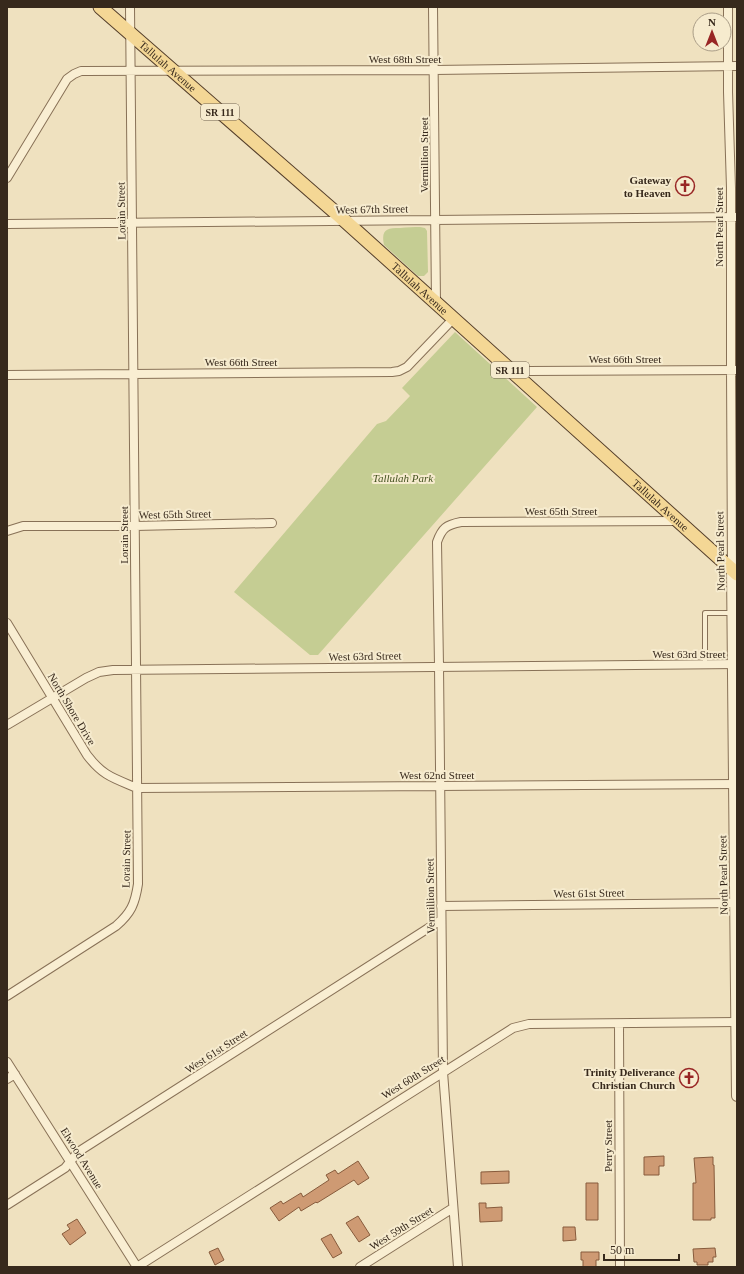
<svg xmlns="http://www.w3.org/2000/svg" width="744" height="1274" viewBox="0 0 744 1274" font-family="Georgia,serif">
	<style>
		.green { fill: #c5cd93 }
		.building { fill: #ce9a73; stroke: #875b3c }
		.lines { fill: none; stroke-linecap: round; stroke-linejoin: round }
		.service-casing { stroke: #887157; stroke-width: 6 }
		.minor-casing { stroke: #887157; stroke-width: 10 }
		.tertiary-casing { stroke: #887157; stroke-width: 12 }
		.primary-casing { stroke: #553f2b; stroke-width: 15 }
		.service { stroke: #f9eed2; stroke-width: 4 }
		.minor { stroke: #f9eed2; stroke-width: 8 }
		.tertiary { stroke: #f9eed2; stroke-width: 10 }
		.primary { stroke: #f4d795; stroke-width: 13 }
		.labels { text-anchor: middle; stroke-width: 4; stroke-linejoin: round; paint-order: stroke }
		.shield { fill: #f6ebce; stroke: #706351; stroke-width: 1 }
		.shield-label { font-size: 10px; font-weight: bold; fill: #37291c }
		.street-label { font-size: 11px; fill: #37291c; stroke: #f6ebce }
		.poi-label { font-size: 11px; font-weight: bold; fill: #37291c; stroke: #f6ebce; text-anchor: end }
		.park-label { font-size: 11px; font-style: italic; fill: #465322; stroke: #f6ebce }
	</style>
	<rect width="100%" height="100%" fill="#efe1bf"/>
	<path class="green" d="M420 227 425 228 427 231 428 272 424 276H418L384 245C381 230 386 228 400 228 407 227 414 227 420 227Z
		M455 332 537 407 318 655H310L234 592 377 424 386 421 410 396 402 388Z"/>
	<path class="building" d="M664 1156V1166H659V1175H644V1157Z
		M713 1157V1165H714L715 1218H711V1220H693V1183H696L694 1158Z
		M358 1161 369 1178 358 1185 354 1180 317 1203 316 1202 301 1211 299 1207 279 1221 270 1208 281 1201 283 1204 301 1193 303 1197 329 1180 326 1175 335 1170 338 1174Z
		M509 1171V1183L481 1184V1172Z
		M586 1183H598V1220H586Z
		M479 1203H486V1208L502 1207V1221L480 1222Z
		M358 1216 370 1235 359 1242 346 1223Z
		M77 1219 86 1233 70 1245 62 1234 70 1229 67 1225Z
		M563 1227H575L576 1240 563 1241Z
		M331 1234 342 1253 333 1258 321 1239Z
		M218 1248 224 1260 215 1265 209 1252Z
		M715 1248 716 1257H713V1262H708V1265H697V1262H694L693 1249Z
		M581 1252H599V1260H596V1267H583V1260H581Z"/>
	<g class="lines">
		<g class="service-casing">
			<path id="service" d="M705 664V613H732"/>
		</g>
		<g class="minor-casing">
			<path id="minor" d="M433 7 436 303
				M728 7V92L731 188V370L732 569
				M7 178 67 79 74 74 81 71 434 70 737 66
				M7 224 737 217
				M513 373 528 371 737 370
				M7 375 392 372 399 371 407 367 453 319
				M7 531 23 526H135L272 523
				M7 623 87 755C103 776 113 778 137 788L737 784
				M7 725 86 678 99 672 113 670 737 664
				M441 906 737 903
				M7 996 116 926C131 913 135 904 138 884L130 7
				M619 1024 620 1267
				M7 1062 137 1267
				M7 1079 15 1074
				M7 1205 65 1168 78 1152 441 920
				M137 1267 513 1028 529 1024 737 1022
				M360 1267 453 1208
				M458 1267 443 1072 439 666 437 542C442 528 446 525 461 522L678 521"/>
		</g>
		<g class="tertiary-casing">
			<path id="tertiary" d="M732 569 737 1096"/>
		</g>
		<g class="primary-casing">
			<g id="primary">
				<path id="s1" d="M100 7 344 220 737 574"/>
			</g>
		</g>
		<use href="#service" class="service"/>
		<use href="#minor" class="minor"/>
		<use href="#tertiary" class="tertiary"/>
		<use href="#primary" class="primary"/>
	</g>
	<defs>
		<g id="church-ring" transform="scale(1)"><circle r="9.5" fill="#f6ebce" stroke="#982625" stroke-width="1.5"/><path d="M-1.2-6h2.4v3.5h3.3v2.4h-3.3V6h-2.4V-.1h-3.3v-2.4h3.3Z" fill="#982625"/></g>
	</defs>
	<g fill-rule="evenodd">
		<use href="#church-ring" x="685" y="186"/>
		<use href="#church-ring" x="689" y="1078"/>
	</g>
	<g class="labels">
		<g class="shield">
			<rect x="201" y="104" width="38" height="16" rx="3"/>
			<rect x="491" y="362" width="38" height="16" rx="3"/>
		</g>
		<g class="shield-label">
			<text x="220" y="116">SR 111</text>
			<text x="510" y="374">SR 111</text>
		</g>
		<g class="street-label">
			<text x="405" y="63">West 68th Street</text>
			<text dy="4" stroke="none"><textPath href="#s1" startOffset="90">Tallulah Avenue</textPath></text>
			<text transform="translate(424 155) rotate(-90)" y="4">Vermillion Street</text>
			<text transform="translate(372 209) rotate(-1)" y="4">West 67th Street</text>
			<text transform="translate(121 211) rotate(-91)" y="4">Lorain Street</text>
			<text transform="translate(719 227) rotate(-90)" y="4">North Pearl Street</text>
			<text dy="4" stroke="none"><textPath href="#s1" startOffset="426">Tallulah Avenue</textPath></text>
			<text x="625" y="363">West 66th Street</text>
			<text x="241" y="366">West 66th Street</text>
			<text dy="4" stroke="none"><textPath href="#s1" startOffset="750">Tallulah Avenue</textPath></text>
			<text x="561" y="515">West 65th Street</text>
			<text transform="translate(175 514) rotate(-1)" y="4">West 65th Street</text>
			<text transform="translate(124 535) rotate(-90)" y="4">Lorain Street</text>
			<text transform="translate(720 551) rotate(-91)" y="4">North Pearl Street</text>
			<text x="689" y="658">West 63rd Street</text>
			<text transform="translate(365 656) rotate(-1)" y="4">West 63rd Street</text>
			<text transform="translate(72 709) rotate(59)" y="4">North Shore Drive</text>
			<text x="437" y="779">West 62nd Street</text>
			<text transform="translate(126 859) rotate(-89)" y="4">Lorain Street</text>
			<text transform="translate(723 875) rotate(-91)" y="4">North Pearl Street</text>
			<text transform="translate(589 893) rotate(-1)" y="4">West 61st Street</text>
			<text transform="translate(430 896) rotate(-91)" y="4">Vermillion Street</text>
			<text transform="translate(216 1051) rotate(-33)" y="4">West 61st Street</text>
			<text transform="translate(413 1077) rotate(-32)" y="4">West 60th Street</text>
			<text transform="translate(608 1146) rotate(-90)" y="4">Perry Street</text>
			<text transform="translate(82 1158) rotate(58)" y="4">Elwood Avenue</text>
			<text transform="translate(401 1228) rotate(-32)" y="4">West 59th Street</text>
		</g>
		<g class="poi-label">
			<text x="671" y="184">Gateway<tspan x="671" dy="13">to Heaven</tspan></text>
			<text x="675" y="1076">Trinity Deliverance<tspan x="675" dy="13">Christian Church</tspan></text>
		</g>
		<g class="park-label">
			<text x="403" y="482">Tallulah Park</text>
		</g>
	</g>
	<rect width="744" height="1274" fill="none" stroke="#37291c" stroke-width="16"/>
	<g transform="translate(712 32)"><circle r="19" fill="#f6ebce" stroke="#aa9d87"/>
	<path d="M0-3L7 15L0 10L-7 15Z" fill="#982625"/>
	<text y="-6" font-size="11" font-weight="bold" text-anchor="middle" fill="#37291c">N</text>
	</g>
	<path d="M604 1254v6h75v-6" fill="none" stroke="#37291c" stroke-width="2"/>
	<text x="610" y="1254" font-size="12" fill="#37291c" stroke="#f6ebce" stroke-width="3" paint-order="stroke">50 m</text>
</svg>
